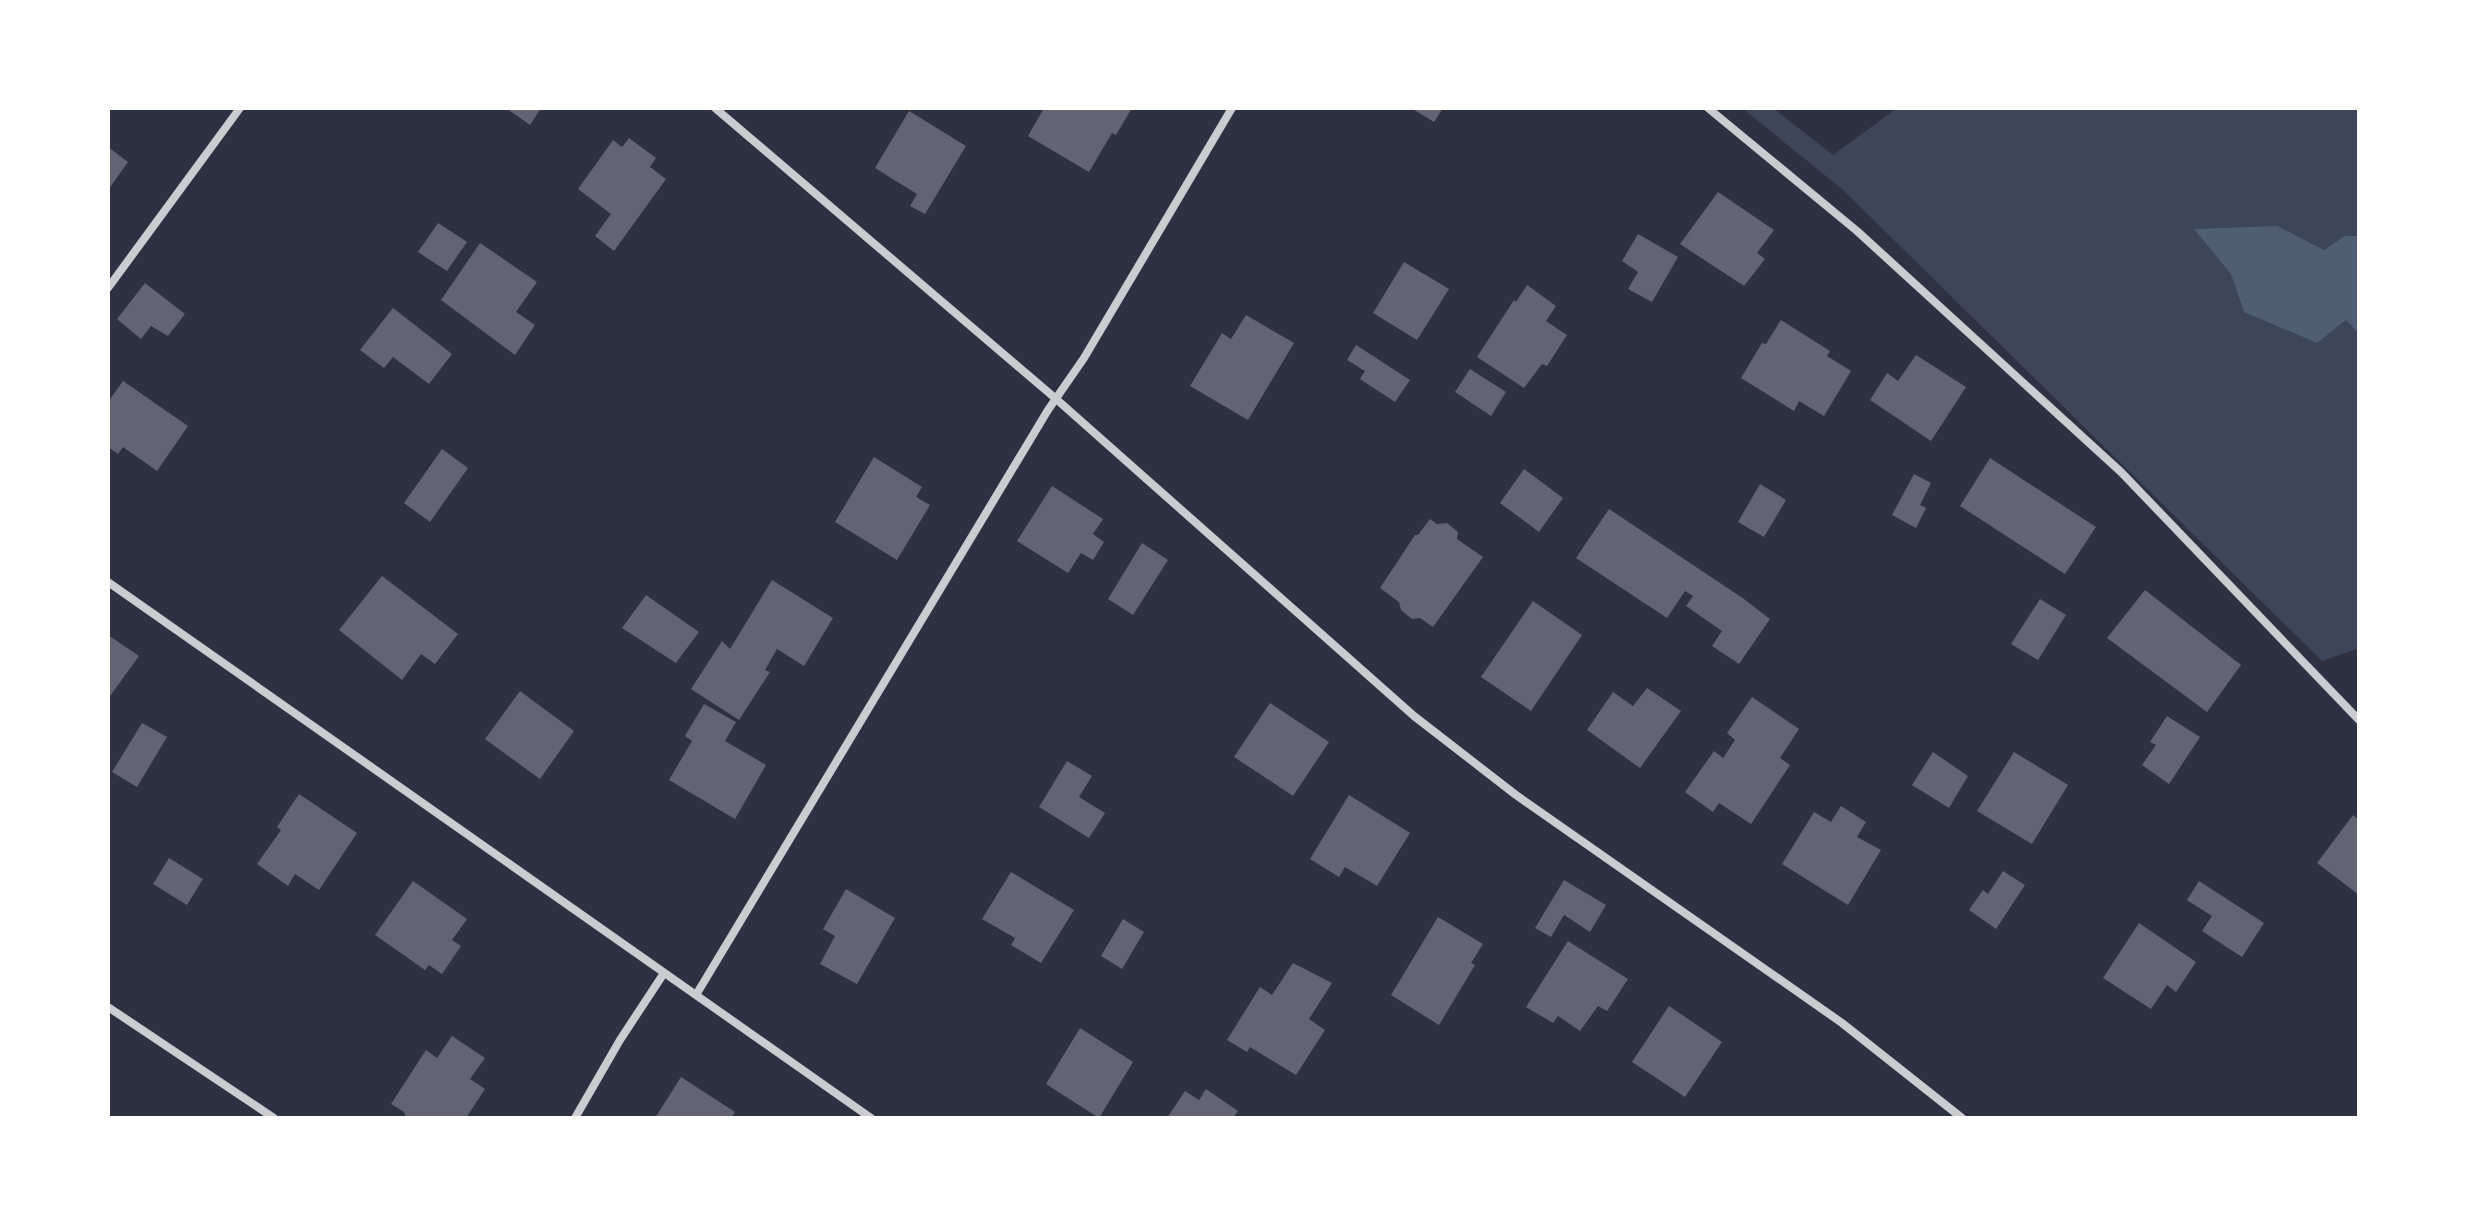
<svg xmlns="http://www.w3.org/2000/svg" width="2467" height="1226" viewBox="0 0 2467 1226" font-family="'Source Sans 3',sans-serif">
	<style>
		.green { fill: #3c4559 }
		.water { fill: #4f5d75 }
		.building { fill: #626471 }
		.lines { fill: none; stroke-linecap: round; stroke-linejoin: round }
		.minor { stroke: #caccd0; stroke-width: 8 }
	</style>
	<rect width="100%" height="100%" fill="#2d3142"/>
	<path class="green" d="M1742 108H1773L1833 155 1897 108H2359V648L2322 661 1843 190Z"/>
	<path class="water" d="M2277 226 2324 250 2345 236H2359L2358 333 2346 320 2317 343 2244 312 2231 274 2194 229Z"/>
	<path class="building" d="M506 108H541L530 125Z
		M1044 108H1132L1116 135 1112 133 1089 172 1028 136Z
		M1411 108H1443L1434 122Z
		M909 111 966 146 925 214 910 206 917 194 875 168Z
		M629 138 656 158 650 167 666 179 614 251 595 236 611 214 578 189 613 140 622 147Z
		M108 147 128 162 108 190Z
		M1718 192 1774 230 1757 253 1765 259 1744 286 1680 244Z
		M438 223 467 242 447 271 418 252Z
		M1638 234 1678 257 1652 302 1628 289 1638 272 1622 261Z
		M480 243 537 282 516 312 535 325 515 355 441 300Z
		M1404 262 1449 289 1417 340 1373 313Z
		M145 283 185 314 168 336 151 326 141 339 117 319Z
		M1527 285 1556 306 1546 321 1567 335 1547 366 1542 364 1524 388 1477 357 1514 300 1516 302Z
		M393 308 452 354 429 384 393 357 384 368 360 350Z
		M1246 315 1294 343 1248 420 1190 386 1222 333 1231 339Z
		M1781 320 1830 351 1827 356 1851 371 1824 416 1799 401 1794 411 1741 378 1762 343 1766 344Z
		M1356 345 1410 380 1395 402 1360 379 1365 371 1347 360Z
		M1916 355 1966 387 1931 441 1870 400 1887 373 1898 381Z
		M1470 369 1506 392 1491 416 1455 392Z
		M123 381 188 426 157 471 123 447 118 454 108 447V402Z
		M442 449 468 468 430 522 404 503Z
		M874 457 922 487 916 497 930 505 897 560 835 522Z
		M1990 458 2096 527 2065 574 1960 506Z
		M1524 469 1563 498 1539 532 1500 503Z
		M1914 474 1931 483 1920 505 1926 508 1916 528 1892 515Z
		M1760 484 1786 500 1764 537 1738 522Z
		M1052 486 1103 519 1093 534 1104 542 1093 560 1081 553 1068 573 1017 541Z
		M1609 509 1744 599 1770 619 1739 664 1712 646 1722 631 1686 606 1693 596 1685 591 1667 618 1576 558Z
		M1430 519 1437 524 1447 523 1458 532 1457 539 1483 557 1433 627 1420 618 1412 619 1401 610 1399 602 1380 588 1415 535H1418Z
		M1142 543 1168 560 1133 615 1108 599Z
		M382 576 458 634 435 664 421 654 402 680 339 630Z
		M772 580 833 618 804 666 777 649 765 670 770 672 739 720 691 689 722 641 730 649Z
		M2145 590 2241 665 2207 712 2107 638Z
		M646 595 699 632 676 663 622 628Z
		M2040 599 2066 615 2038 660 2011 644Z
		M1533 601 1582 635 1531 711 1481 677Z
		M108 635 139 656 108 699Z
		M1647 688 1681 711 1640 768 1587 730 1613 692 1633 706Z
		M520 691 574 731 540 779 485 739Z
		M1752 697 1799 729 1780 758 1790 765 1751 824 1719 803 1713 812 1685 792 1714 751 1723 758 1735 740 1727 733Z
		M1270 703 1329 742 1293 796 1234 757Z
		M704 704 736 722 725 741 766 765 735 819 669 780 692 741 685 736Z
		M2167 716 2200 737 2169 784 2142 765 2156 745 2150 742Z
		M142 723 167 737 137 787 112 772Z
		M1933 752 1968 776 1949 808 1912 785Z
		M2014 752 2068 785 2032 844 1977 811Z
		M1067 761 1092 776 1079 797 1105 813 1089 838 1039 807Z
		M299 794 357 833 319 890 295 874 288 886 257 864 281 830 277 827Z
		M1349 795 1410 833 1377 886 1345 867 1339 877 1310 859Z
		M1841 806 1866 822 1857 837 1881 850 1848 905 1782 864 1814 812 1831 822Z
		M2353 815 2359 820V895L2317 863Z
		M169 858 203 879 187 905 153 884Z
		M2003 871 2025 885 1996 929 1969 910 1983 890 1988 894Z
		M1011 872 1074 910 1041 963 1011 945 1015 938 982 919Z
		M1564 880 1606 905 1590 932 1564 915 1551 937 1535 928Z
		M413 881 467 919 452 940 461 946 442 974 429 965 425 970 375 935Z
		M2199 881 2264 923 2242 957 2202 931 2212 916 2187 900Z
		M846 889 895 918 857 984 820 964 835 936 823 929Z
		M1438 917 1483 944 1471 963 1475 965 1439 1025 1391 995Z
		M1123 919 1144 932 1122 969 1101 956Z
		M2139 923 2196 962 2176 992 2167 985 2151 1009 2103 978Z
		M1568 941 1628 979 1607 1011 1598 1006 1580 1031 1558 1016 1553 1023 1526 1007Z
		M1293 963 1332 983 1309 1019 1325 1030 1296 1075 1250 1047 1247 1052 1227 1040 1260 987 1272 995Z
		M1669 1006 1722 1042 1685 1097 1632 1062Z
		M1080 1028 1133 1062 1099 1118 1046 1084Z
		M452 1036 485 1058 470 1079 485 1089 466 1118H406L404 1112 391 1104 426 1050 437 1058Z
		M681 1077 735 1112 731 1118H655Z
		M1206 1089 1238 1111 1233 1118H1167L1185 1091 1199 1100Z"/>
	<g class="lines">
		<path class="minor" d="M715 108 1055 398 1414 716 1516 795 1842 1023 1962 1118
			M1708 108 1857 231 2121 472 2359 720
			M108 288 240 108
			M108 582 871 1118
			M696 995 1048 410 1084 358 1232 108
			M108 1007 274 1118
			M575 1118 620 1040 664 973"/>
	</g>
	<rect width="2467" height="1226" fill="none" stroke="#ffffff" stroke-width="220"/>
</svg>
